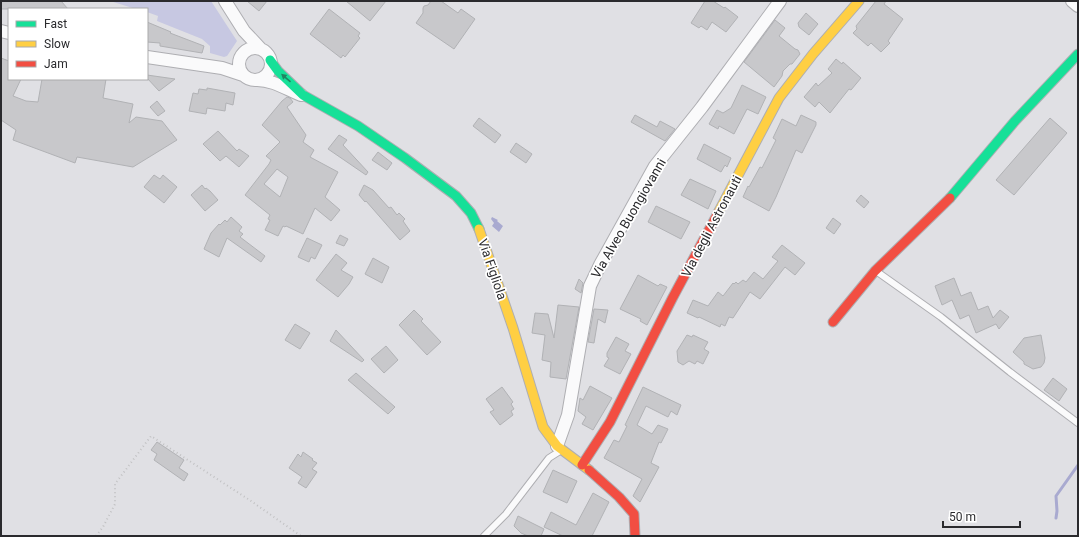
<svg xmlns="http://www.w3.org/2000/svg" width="1079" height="537" viewBox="0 0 1079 537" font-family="Roboto,sans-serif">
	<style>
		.green { fill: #c7c8e2 }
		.water { fill: #a9aad0 }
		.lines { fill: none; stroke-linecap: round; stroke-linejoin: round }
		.stream { stroke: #a9aad0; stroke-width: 3 }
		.building { fill: #c8c8cb; stroke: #b1b2b5; fill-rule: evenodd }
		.lane-casing { stroke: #aeaeb2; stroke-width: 8 }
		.street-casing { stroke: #aeaeb2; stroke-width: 14 }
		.fast-casing { stroke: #aeaeb2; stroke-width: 11 }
		.slow-casing { stroke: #aeaeb2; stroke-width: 11 }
		.jam-casing { stroke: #aeaeb2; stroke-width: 11 }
		.path { stroke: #c1c1c3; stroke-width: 2; stroke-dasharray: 1 3; stroke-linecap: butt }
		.lane { stroke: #fafafb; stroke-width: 6 }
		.street { stroke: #fafafb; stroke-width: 12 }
		.fast { stroke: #16e098; stroke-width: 9 }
		.slow { stroke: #ffcf43; stroke-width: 9 }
		.jam { stroke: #f24e42; stroke-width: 9 }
		.oneway { fill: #208562 }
		.labels { text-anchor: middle; stroke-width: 3.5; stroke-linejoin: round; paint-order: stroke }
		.street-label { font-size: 13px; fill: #2a2a2d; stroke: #fff }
	</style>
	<rect width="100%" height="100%" fill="#e0e0e4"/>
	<path class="green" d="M110 1H211L237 41 227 56 224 57 210 53V46L202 39 157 21 158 16 147 12V9H136Z"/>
	<path class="water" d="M492 217 498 220 497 221 503 226 499 232 492 226 494 223 491 219Z"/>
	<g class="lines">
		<path class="stream" d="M1056 518 1057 511 1056 496 1078 465"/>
	</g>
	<path class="building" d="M1 1H61L68 9H1Z
		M247 1H267L259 11Z
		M346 1H386L370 21Z
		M431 1H441L458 13 461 9 475 19 454 49 416 23 423 13V8L424 6 428 5Z
		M705 1H713L724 8 725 7 738 17 726 32 712 22 707 30 701 26 699 28 691 23Z
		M876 1H886L884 4 903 19 888 41 890 43 881 52 871 43 868 46 853 33 857 29 856 26Z
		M329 9 360 33 358 36 360 38 345 57 343 55 341 58 310 34Z
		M806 13 818 24 809 35 799 27 798 23Z
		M775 20 785 28 779 36 795 49 798 50 800 54 792 64H790L783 71 782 76 774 87 744 62Z
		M147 22 171 32 170 33 204 46 202 53 160 46V43L147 42Z
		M1 58 9 61V79H21L13 96 26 101 38 102 42 79H106L103 98 133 104 129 123 136 117 162 121 177 140 133 167 77 157 75 163 13 140 16 130 1 120Z
		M836 59 842 64 843 62 861 78 851 90 849 89 830 113 819 102 815 107 804 97 816 83 818 86 832 73 828 69Z
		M147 75 175 79 159 91 147 78Z
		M742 85 766 97 758 114 747 109 734 134 719 126 718 129 709 124 717 110 723 113 731 108Z
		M207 88 235 93 233 105 226 103 225 111 207 108 206 114 189 111 193 93 198 94 199 89 207 90Z
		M287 97 290 98 293 102 287 107 306 135 303 142 314 150 310 157 338 172 325 197 340 210 331 221 315 208 303 234 286 226 285 227 283 226 278 236 265 230 270 220 268 219 270 215 245 195 269 164 271 160 266 156 280 142 262 125 282 101ZM277 169 288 177 280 197 264 184Z
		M157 101 165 111 158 116 150 107Z
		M635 115 657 127 660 121 675 129 665 141 631 122Z
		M801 115 816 122V125L802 153 796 150 776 197 769 211 743 197 748 186 749 187 760 167 762 168 776 140 773 138 782 119 796 126Z
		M479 118 501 135 495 143 473 126Z
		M1050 118 1067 133 1014 195 996 180Z
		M218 131 237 151 239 149 249 156 239 167 226 156 220 161 203 144Z
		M339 135 347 140 343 145 368 172 366 175 328 149Z
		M516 143 532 154 526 163 510 152Z
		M704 144 731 158 727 167 725 165 721 172 697 159Z
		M378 152 392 163 387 170 372 160Z
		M154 175 160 179 163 175 177 187 164 203 144 187Z
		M690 179 716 191 708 209 681 195Z
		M202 185 205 189 206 188 210 191 218 200 205 211 191 195Z
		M364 185 373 190 389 208 391 207 397 215 399 213 405 219 403 221 410 231 400 240 366 201 365 202 359 195Z
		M861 195 869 202 864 208 856 201Z
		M656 206 690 222 681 239 648 222Z
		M231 217 242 227 239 231 243 234 240 237 265 256 261 262 227 238 219 257 204 249 211 233 219 224 220 225 225 220 227 222Z
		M833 218 841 224 834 234 826 228Z
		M340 235 348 239 344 246 336 243Z
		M307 238 322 245 315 259 311 257 309 262 298 257Z
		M782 245 805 263 795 275 785 267 760 299 750 292 733 318 729 317 725 326 721 324 720 327 699 317 698 318 687 313 693 300 708 306 718 292 723 296 733 283 734 284 736 282 738 284 743 280 746 282 754 272 763 279 778 261 772 257Z
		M336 254 347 263 341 270 353 277 349 284 338 297 316 280Z
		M373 258 389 267 382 283 365 274Z
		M638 275 658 286 660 284 667 287 647 325 640 321 641 319 620 309Z
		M954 278 961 296 971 292 978 310 988 306 993 318 1000 310 1009 317 999 329 996 324 976 333 969 315 960 319 952 300 942 305 935 286Z
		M579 279 583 283 581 293 575 289Z
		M558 305 579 307 566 379 550 377 551 362 542 360 545 335 532 333 535 313 548 314 554 338Z
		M594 309 608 310 605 323 598 319 594 343 588 342Z
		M414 310 423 319 421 321 441 342 427 355 399 325Z
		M295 324 310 333 300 349 285 340Z
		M336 330 364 360 362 362 330 341Z
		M687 335 692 337 693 335 708 342 704 349 709 352 703 364 697 361 695 364 689 361 683 365 678 362 677 351Z
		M1041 335 1045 358 1044 363 1041 367 1033 369 1024 364V362L1013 352 1024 338Z
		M616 337 629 344 625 351 631 354 620 374 604 366 609 358 607 357V353Z
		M386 346 398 360 384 373 371 359Z
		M356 373 395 407 388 414 348 380Z
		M1053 378 1067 389 1059 401 1044 390Z
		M590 386 612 398 593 430 582 424 586 417 578 411 580 398 583 400Z
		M502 387 513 402 511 404 514 409 511 411 513 415 500 425 490 412 494 410 486 399Z
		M643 387 681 405 677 415 671 411 668 417 646 406 637 425 652 434 658 425 668 429 661 443 659 442 652 460 651 463 659 467 640 502 633 496 642 479 604 458 614 440 619 442 627 426 625 425Z
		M157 442 184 460 179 468 188 474 184 481 154 460 157 454 151 450Z
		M303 452 313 459 312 460 317 463 312 469 317 472 306 488 298 483 302 477 289 468 298 454 301 457Z
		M553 470 577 481 567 503 543 492Z
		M593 493 609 502 592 536H563L544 527 551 512 576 525Z
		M518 516 544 529 541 536H528L521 533 514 526Z"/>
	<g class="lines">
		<g class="lane-casing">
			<path id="lane" d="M876 271 941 317 1010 372 1078 423
				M484 536 506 514 549 458 560 451"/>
		</g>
		<g class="street-casing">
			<path id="street" d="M225 1 244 31 260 48
				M1072 1 1078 6
				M1 31 9 33
				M239 64a16 16 0 1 1 32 0a16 16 0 1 1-32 0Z
				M147 57 222 68 243 75
				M257 80C273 80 286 89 301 95
				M557 446 568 415 590 286 600 265 655 166 702 107 780 1"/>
		</g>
		<g class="fast-casing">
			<path id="fast" d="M270 60 278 71 303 95 358 126 405 158 456 196 471 213 479 229
				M950 198 1015 121 1078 54"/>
		</g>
		<g class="slow-casing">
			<path id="slow" d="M718 213 779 98 813 54 859 1
				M479 229 513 328 543 427 557 446 589 470"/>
		</g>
		<g class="jam-casing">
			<path id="jam" d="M833 322 875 271 950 198
				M582 465 610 422 673 297 718 213
				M589 470 619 497 634 514 635 536"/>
		</g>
		<path class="path" d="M96 536 103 527 115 504V484L151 436 251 501 301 536"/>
		<use href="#lane" class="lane"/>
		<use href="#street" class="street"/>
		<use href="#fast" class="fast"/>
		<use href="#slow" class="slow"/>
		<use href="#jam" class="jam"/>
	</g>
	<defs><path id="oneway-solid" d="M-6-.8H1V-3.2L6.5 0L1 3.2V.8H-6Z"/></defs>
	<use class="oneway" href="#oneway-solid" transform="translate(286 78) rotate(-139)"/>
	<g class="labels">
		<g class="street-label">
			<text transform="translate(628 218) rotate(-60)" y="5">Via Alveo Buongiovanni</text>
			<text transform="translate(711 226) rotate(-62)" y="5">Via degli Astronauti</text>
			<text transform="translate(493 269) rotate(71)" y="5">Via Figliola</text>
		</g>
	</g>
	<rect width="1079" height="537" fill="none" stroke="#2a2a2d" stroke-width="4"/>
	<rect x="8" y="8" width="140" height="72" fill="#ffffff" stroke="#aaaaab"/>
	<rect x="16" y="21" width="20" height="6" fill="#16e098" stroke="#aaaaab"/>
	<text x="44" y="28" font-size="12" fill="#2a2a2d">Fast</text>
	<rect x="16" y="41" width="20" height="6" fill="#ffcf43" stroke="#aaaaab"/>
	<text x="44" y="48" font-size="12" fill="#2a2a2d">Slow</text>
	<rect x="16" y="61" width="20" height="6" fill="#f24e42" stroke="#aaaaab"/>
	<text x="44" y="68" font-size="12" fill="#2a2a2d">Jam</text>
	<path d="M943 521v6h77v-6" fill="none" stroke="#2a2a2d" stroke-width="2"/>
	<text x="949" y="521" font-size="12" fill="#2a2a2d" stroke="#ffffff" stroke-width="3" paint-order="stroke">50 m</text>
</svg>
